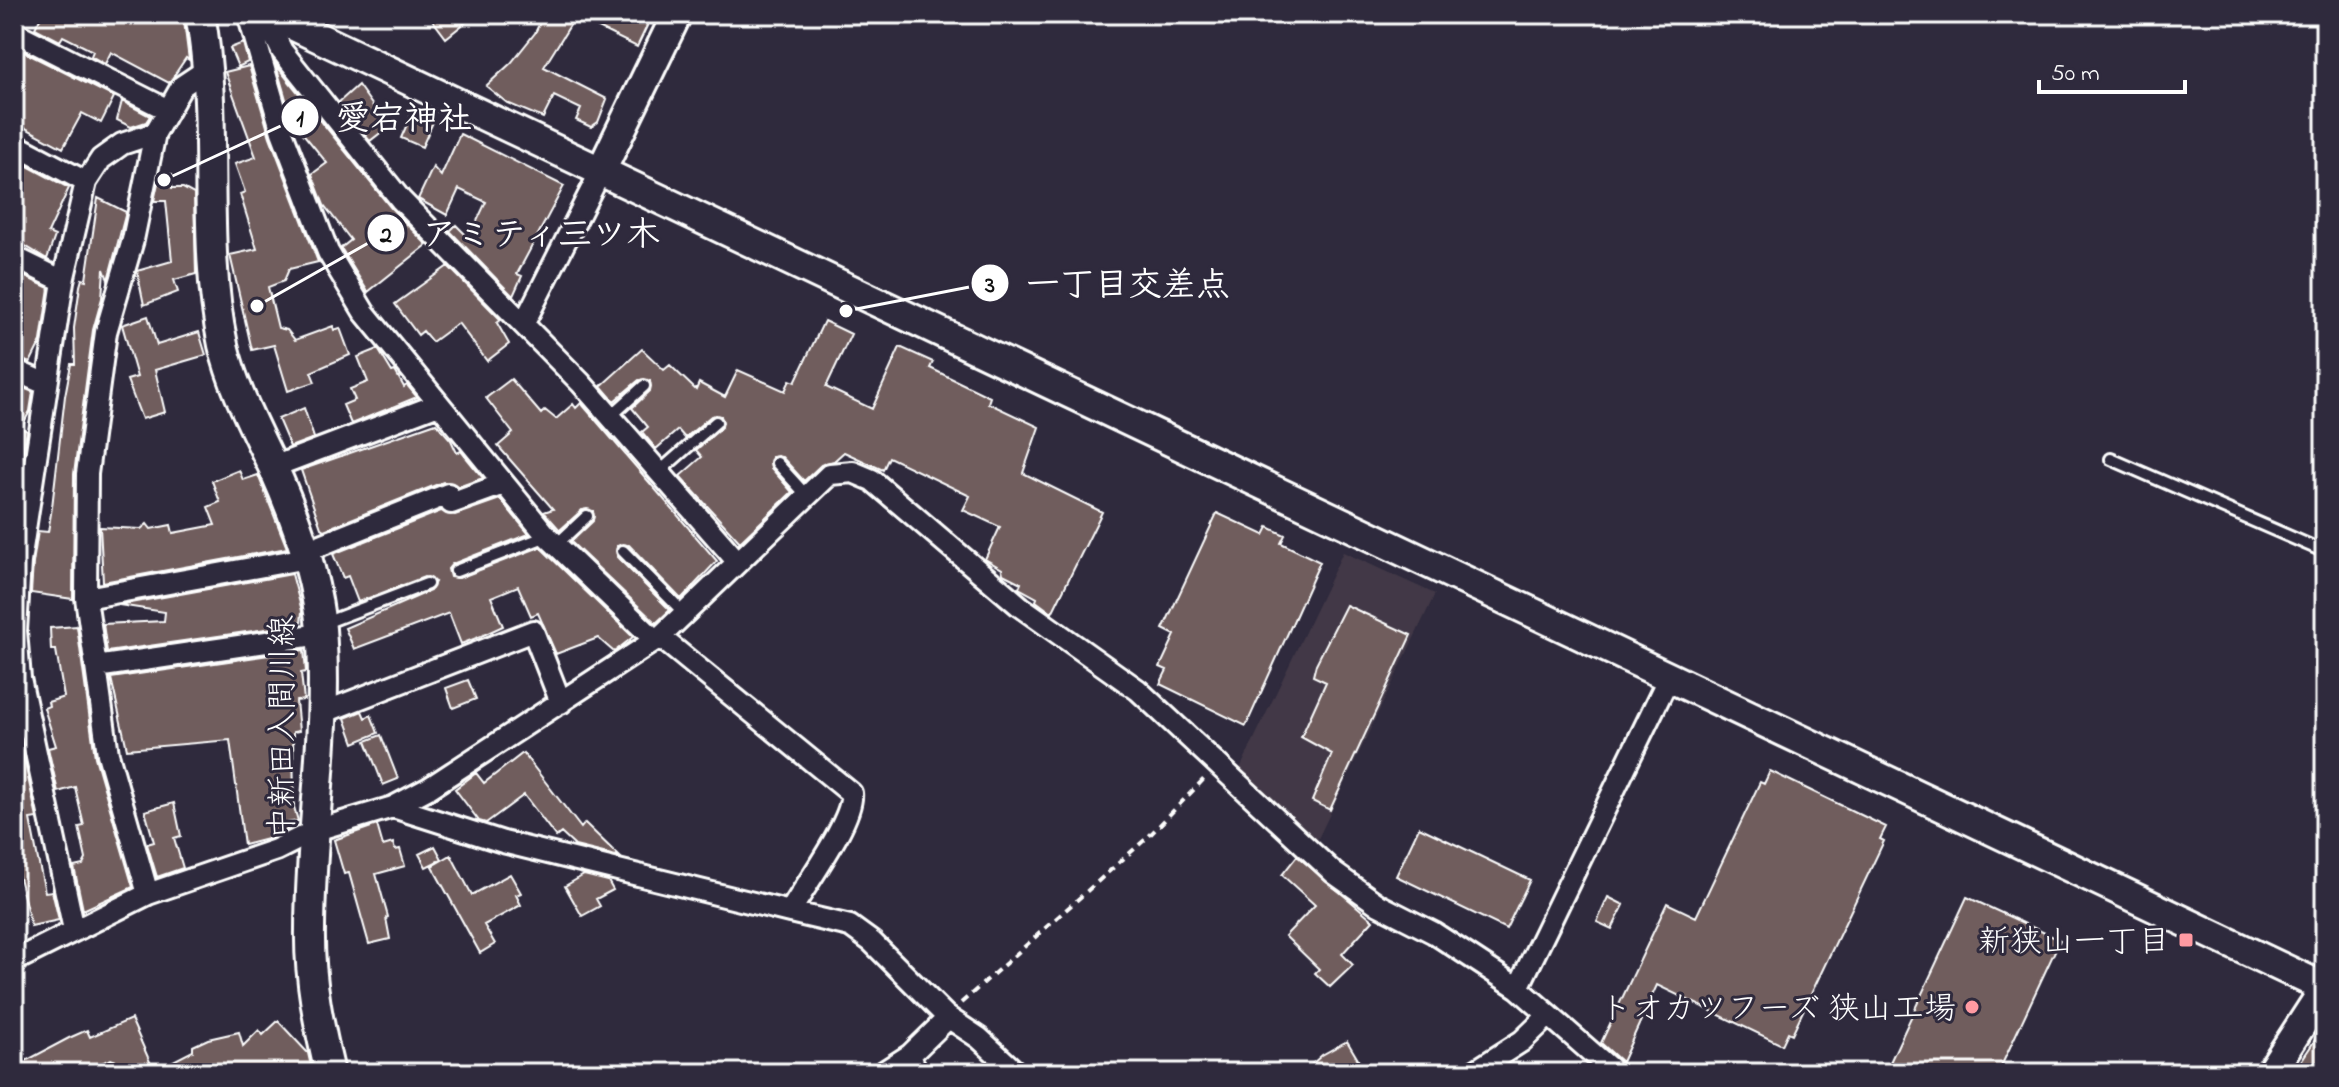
<svg xmlns="http://www.w3.org/2000/svg" width="2339" height="1087" viewBox="0 0 2339 1087" font-family="'Indie Flower','Klee One',sans-serif">
	<style>
		.built { fill: #423947 }
		.building { fill: #705d5d; stroke: #fff; stroke-width: 2 }
		.lines { fill: none; stroke-linecap: round; stroke-linejoin: round }
		.lane-casing { stroke: #fff; stroke-width: 16 }
		.street-casing { stroke: #fff; stroke-width: 26 }
		.secondary-casing { stroke: #fff; stroke-width: 34 }
		.path { stroke: #fff; stroke-width: 4; stroke-dasharray: 8 6; stroke-linecap: butt }
		.lane { stroke: #2f2a3d; stroke-width: 10 }
		.street { stroke: #2f2a3d; stroke-width: 20 }
		.secondary { stroke: #2f2a3d; stroke-width: 28 }
		.poi-dot { fill: #ff9aa2; stroke: #2f2a3d; stroke-width: 3 }
		.labels { text-anchor: middle; stroke-width: 6; stroke-linejoin: round; paint-order: stroke }
		.street-label { font-size: 32px; fill: #fff; stroke: #2f2a3d }
		.poi-label { font-size: 32px; fill: #fff; stroke: #2f2a3d; text-anchor: end }
		.leader { fill: none; stroke: #fff; stroke-width: 3 }
		.callout-dot { fill: #fff; stroke: #2f2a3d; stroke-width: 3 }
		.mark-label { font-size: 24px; text-anchor: middle; font-weight: bold; fill: #111 }
		.callout-label { font-size: 34px; text-anchor: middle; font-weight: bold; fill: #fff; stroke: #2f2a3d; stroke-width: 6; stroke-linejoin: round; paint-order: stroke }
	</style>
	<rect width="100%" height="100%" fill="#2f2a3d"/>
	<filter id="ink" filterUnits="userSpaceOnUse"><feTurbulence type="fractalNoise" baseFrequency=".0125" numOctaves="2"/><feDisplacementMap in="SourceGraphic" scale="16" xChannelSelector="R" yChannelSelector="G"/><feConvolveMatrix kernelMatrix="1 2 1 2 8 2 1 2 1" color-interpolation-filters="sRGB"/></filter>
	<g filter="url(#ink)">
		<path class="built" d="M1343 552 1435 594 1314 847 1238 773Z"/>
		<path class="building" d="M42 14H90L108 22 112 14H169L184 21 189 60 186 58 169 83 111 52 105 64 91 56 93 51 63 36 60 41 35 28Z
			M428 14H476L446 38Z
			M544 14H559L572 22 544 67 607 99 598 122 591 127 576 120 581 109 554 96 543 118 507 103 486 86 511 63 535 33Z
			M570 14H628L648 24 637 47Z
			M243 43 248 62 238 67 230 48Z
			M14 47 114 97 101 123 82 113 63 148 14 122V100L24 81 14 76Z
			M276 65 391 208 427 245 368 292 341 248 351 240 324 205 312 174 327 163 292 120Z
			M249 66 270 137 318 262 289 269 284 281 268 287 278 328 287 330 295 340 333 326 334 330 340 328 350 355 311 372 315 382 288 391 274 345 252 350 230 255 257 249 240 194 245 192 235 164 256 157 225 72Z
			M358 85 388 127 370 141 339 102Z
			M122 101 150 116 146 122 131 127 117 120Z
			M412 113 433 122 422 147 401 138Z
			M460 134 564 186 517 274 522 276 513 296 450 231 456 225 469 238 486 202 459 189 447 215 418 199 433 167 441 176Z
			M24 164 69 188 48 233 55 236 47 259 17 241 21 231 14 228 15 185Z
			M160 174H172V188H183L194 194 196 274 174 280 178 292 144 305 137 271 172 261 166 201H154Z
			M98 198 126 212 108 280 104 269 102 298 93 330 74 474 73 599 31 593 33 563 38 531 48 532 52 507 65 396 71 364H75L74 328 80 286 82 279 86 280Z
			M448 266 501 320 497 323 509 344 487 361 458 323 432 342 423 331 418 335 395 304Z
			M15 272 49 288 41 341 30 363 15 357 20 348 14 345Z
			M148 316 157 345 199 332 206 355 155 370 165 412 142 419 127 380 137 377 122 325Z
			M824 321 851 334 826 387 872 409 900 347 933 362 930 368 990 397 988 403 1039 427 1023 473 1102 512 1052 613 1036 601 1037 598 1019 588 1021 583 1003 574 1002 569 985 559 1000 527 963 510 970 496 889 457 883 470 844 452 834 461 821 465 804 481 782 457H772L771 468 792 492 740 542 680 476 702 457 696 450 722 427 721 416H711L685 438 678 430 656 449 642 432 648 427 632 408 650 391V381L639 380 614 401 601 386 642 349 664 370 670 365 696 390 699 383 725 397 738 370 785 391 790 380 795 382Z
			M378 349 392 372 395 371 404 387 407 385 417 397 351 424 343 405 355 400 350 389 368 382 358 357Z
			M511 379 541 414 545 410 556 419 573 404 576 408 581 403 717 561 681 599 629 545 617 546V557L670 610 656 623 571 542 593 521V511L582 510 560 530 544 512 553 509 498 446 513 433 486 398Z
			M14 384 33 392 30 411 21 428 27 431 14 494Z
			M304 408 314 438 290 447 278 419Z
			M436 423 451 440 457 453 461 451 483 478 458 487 443 482 324 530 321 528 301 470Z
			M239 470 243 480 258 475 287 548 103 582 100 527 141 529 147 524 151 529 171 525 173 533 215 525 208 507 220 502 212 481Z
			M500 499 529 534 452 564 448 569 450 577 459 578 540 547 633 637 614 652 598 638 556 654 538 613 531 616 518 586 491 597 503 626 479 637 461 644 449 613 354 649 345 628 430 591 435 582 424 577 358 602 348 576 343 578 333 554 441 511 455 515Z
			M1217 513 1264 535 1268 527 1285 535 1281 543 1320 562 1246 726 1160 684 1167 670 1160 667 1175 635 1163 629Z
			M292 574 302 611 301 624 107 652 103 624 164 621 165 612 119 605Z
			M1346 605 1411 635 1330 810 1312 801 1332 754 1301 737 1326 682 1313 676 1316 664Z
			M77 626 95 757 133 887 83 910 74 867 83 865 86 859 79 827 84 826 75 787 58 792 48 748 56 746 44 708 49 706 48 702 64 697 56 650H51L50 628Z
			M304 650 306 672 301 673 304 700 296 701 299 731 293 732 294 807 298 821 286 823 287 830 271 838 244 845 230 740 127 749 111 678Z
			M468 680 476 699 453 708 446 688Z
			M362 711 365 718 371 715 378 733 354 743 345 718Z
			M381 735 398 779 383 785 366 741Z
			M523 753 581 828 585 823 620 857 575 846 561 833 556 837 524 795 486 823 479 821 455 789 476 773 484 783Z
			M23 755 37 818 30 819 37 855 45 892 52 891 59 920 31 926 14 857V757Z
			M1770 771 1886 827 1880 839 1884 841 1792 1034 1788 1032 1782 1045 1657 985 1622 1062 1601 1043 1667 903 1696 917 1760 782 1764 784Z
			M174 803 181 836 174 838 183 868 157 877 147 844 154 842 145 811Z
			M377 825 383 846 393 843 395 850 400 849 405 866 376 874 388 917 386 918 390 939 369 944 349 873 344 874 334 840Z
			M1419 827 1530 880 1506 929 1396 876Z
			M435 846 442 859 426 867 419 854Z
			M451 855 472 895 510 874 521 893 516 895 521 905 484 925 495 944 480 953 432 866Z
			M1297 856 1373 920 1342 954 1353 965 1330 987 1315 973 1319 969 1285 936 1315 905 1282 875Z
			M584 875 608 881 613 890 596 899 600 906 582 916 565 886Z
			M1608 897 1624 905 1612 929 1597 922Z
			M1967 897 2060 940 1998 1073H1885Z
			M131 1019 154 1071 193 1051V1046L208 1039 239 1032 243 1046 259 1030 263 1035 278 1021 308 1053 311 1066 302 1073H124L119 1062 111 1059 99 1065 96 1073H14V1067L69 1038 87 1030 90 1037Z
			M2325 1025V1062L2318 1073H2293Z
			M1347 1041 1366 1073H1302L1322 1055Z"/>
		<g class="lines">
			<g class="lane-casing">
				<path id="lane" d="M611 416 644 386
					M2111 459 2325 552
					M777 463 807 496
					M659 472 716 422
					M556 545 587 516
					M623 551 685 614
					M456 571 547 536
					M322 624 427 584"/>
			</g>
			<g class="street-casing">
				<path id="street" d="M248 14 282 132 328 252 364 312 547 536 655 640
					M270 14 273 33 282 51 401 200 581 383 737 561
					M14 32 166 109
					M155 133 133 240 106 332 87 474 86 598 96 667 321 634
					M14 144 86 182
					M14 257 63 281
					M524 323 601 171
					M14 370 46 384
					M273 467 436 405
					M306 551 448 494 451 503 503 484
					M86 598 307 558
					M660 637 851 793C855 818 805 885 790 912L850 926 872 942 946 1016 979 1038 1017 1073
					M96 667 108 754 148 894
					M322 713 533 631 561 703
					M393 807 503 842 790 912
					M74 930 20 678 16 631 20 562 63 281 86 182 101 159 122 144 155 133 182 86 206 70
					M14 961 148 894 276 850 316 830 393 807 429 788 660 637 830 474 853 472 872 480 1021 607 1138 690 1334 873 1379 905 1434 933 1518 988 1615 1073
					M1518 988 1669 677
					M109 1073 111 1072
					M882 1073 910 1055
					M917 1073 910 1055 948 1018
					M1472 1073 1522 1041 1549 1015"/>
			</g>
			<g class="secondary-casing">
				<path id="secondary" d="M200 14C220 123 200 236 223 345 233 388 255 428 273 467 296 518 316 573 321 629 329 729 310 830 310 930 309 979 319 1026 330 1073
					M269 14 2325 988
					M601 171 677 14
					M2270 1073 2325 988"/>
			</g>
			<path class="path" d="M961 1003 1149 836 1204 779"/>
			<use href="#lane" class="lane"/>
			<use href="#street" class="street"/>
			<use href="#secondary" class="secondary"/>
		</g>
	</g>
	<g class="poi-dot">
		<rect x="2178" y="932" width="16" height="16" rx="4"/>
		<circle cx="1972" cy="1007" r="8"/>
	</g>
	<g class="labels">
		<g class="street-label">
			<text transform="translate(281 727) rotate(-90)" y="11">中新田入間川線</text>
		</g>
		<g class="poi-label">
			<text x="2170" y="951">新狭山一丁目</text>
			<text x="1956" y="1018">トオカツフーズ 狭山工場</text>
		</g>
	</g>
	<path class="leader" d="M164 180L300 117M257 306L386 233M846 311L990 283"/>
	<g class="callout-dot">
		<circle cx="164" cy="180" r="8"/>
		<circle cx="257" cy="306" r="8"/>
		<circle cx="846" cy="311" r="8"/>
		<circle cx="300" cy="117" r="20"/>
		<circle cx="386" cy="233" r="20"/>
		<circle cx="990" cy="283" r="20"/>
	</g>
	<g class="mark-label">
		<text x="300" y="126">1</text>
		<text x="386" y="242">2</text>
		<text x="990" y="292">3</text>
	</g>
	<g class="callout-label">
		<text x="404" y="129">愛宕神社</text>
		<text x="541" y="245">アミティ三ツ木</text>
		<text x="1128" y="295">一丁目交差点</text>
	</g>
	<rect width="2339" height="1087" fill="none" stroke="#2f2a3d" stroke-width="48"/>
	<rect x="24" y="24" width="2291" height="1039" fill="none" stroke="#fff" stroke-width="3" filter="url(#ink)"/>
	<path d="M2039 80v12h146v-12" fill="none" stroke="#ffffff" stroke-width="4"/>
	<text x="2051" y="80" font-size="24" fill="#ffffff" stroke="#2f2a3d" stroke-width="6" paint-order="stroke">50 m</text>
</svg>
